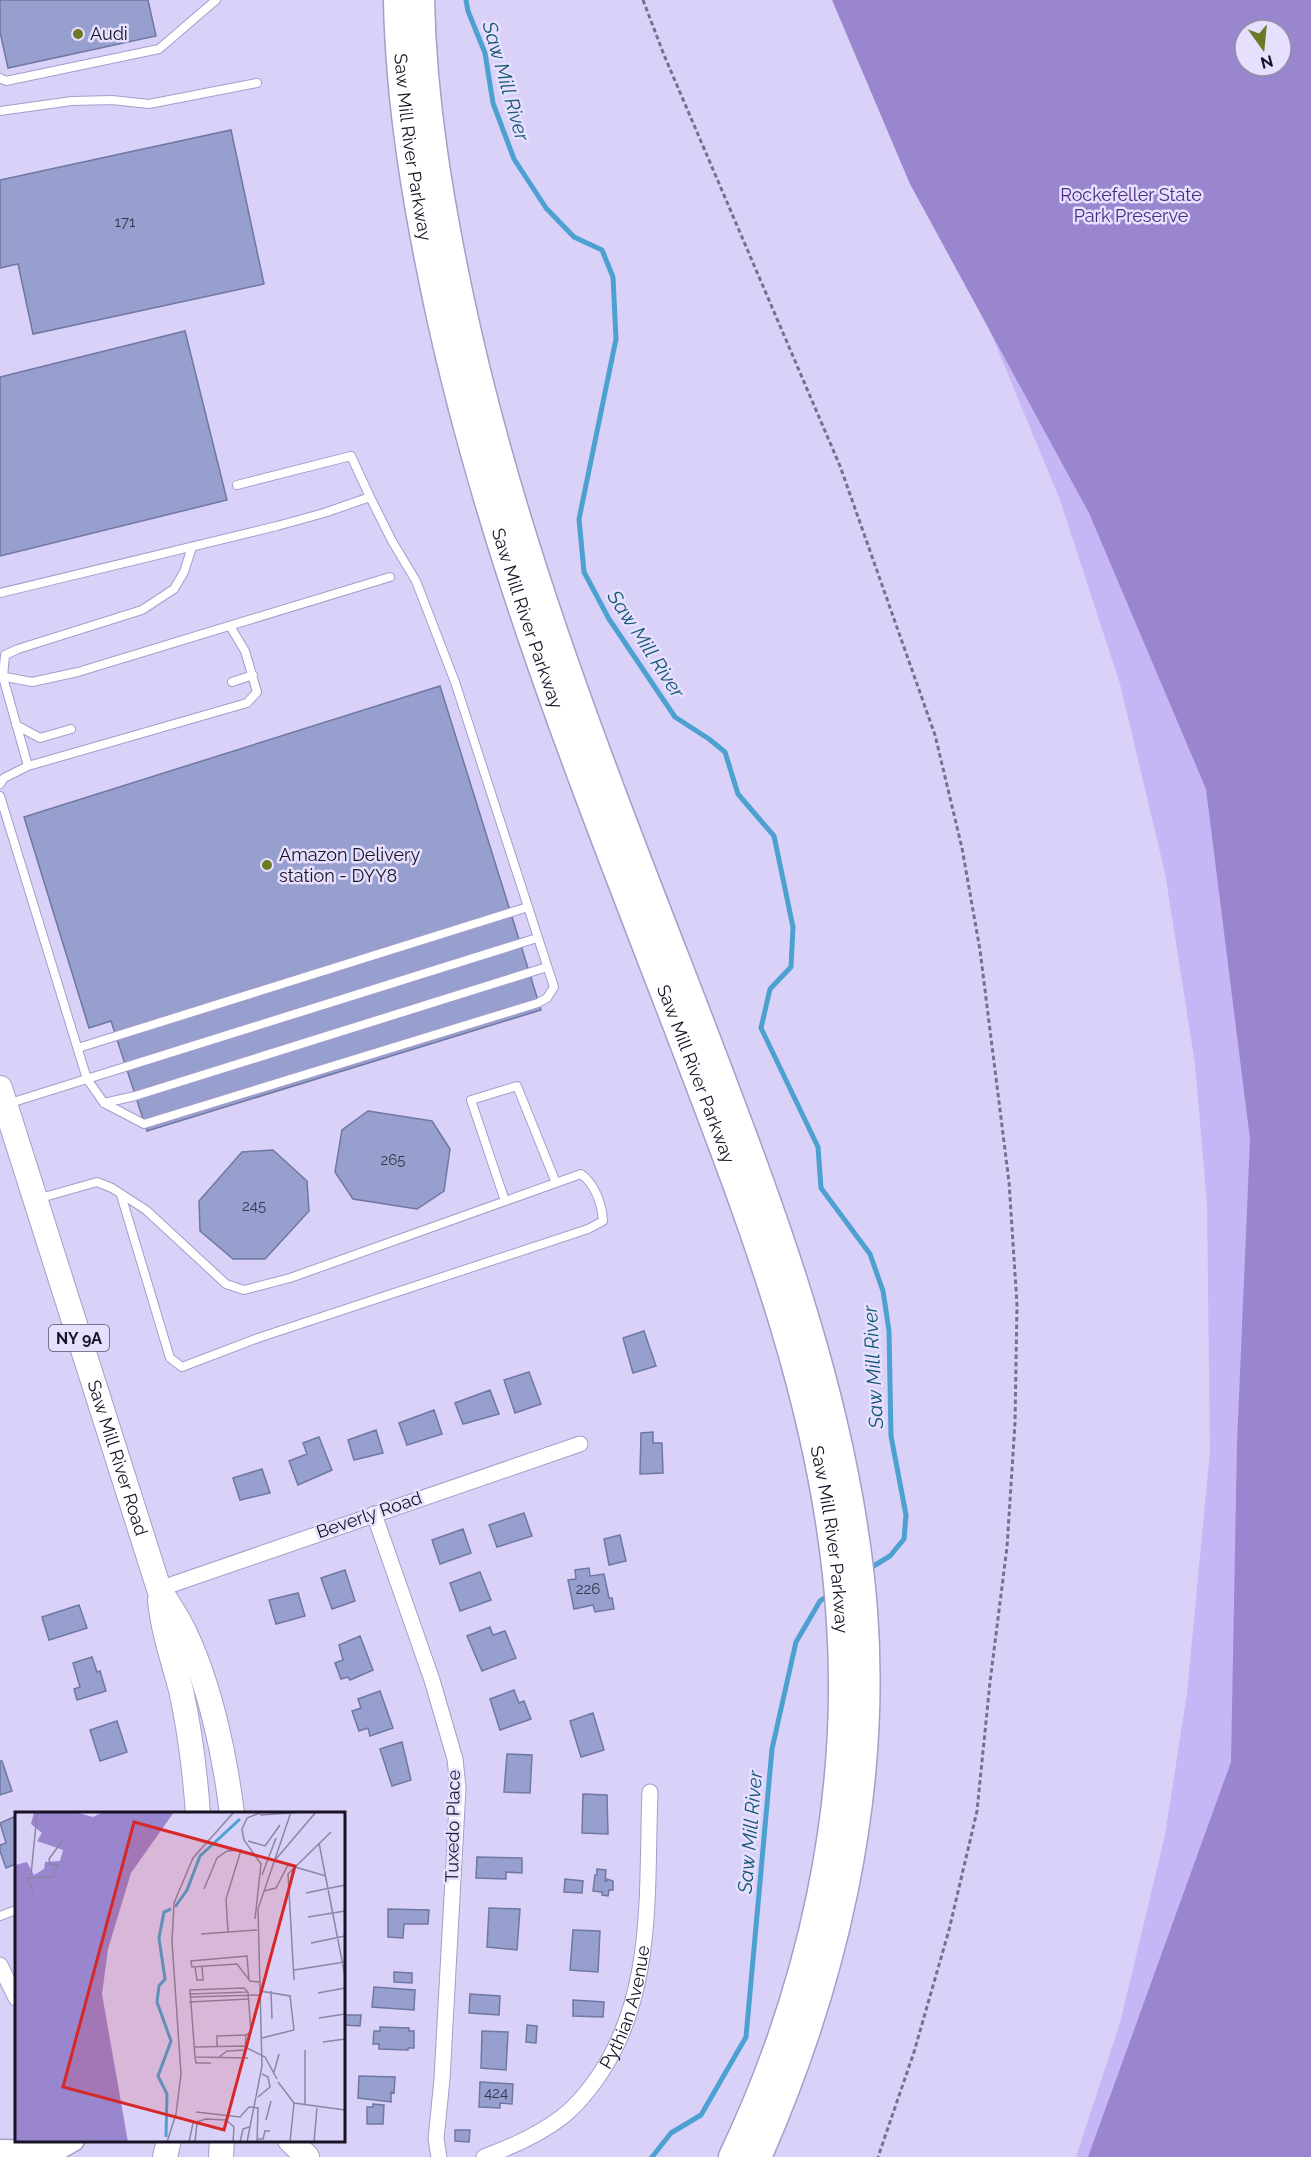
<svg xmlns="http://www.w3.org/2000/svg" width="1311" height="2157" viewBox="0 0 1311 2157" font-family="Raleway,sans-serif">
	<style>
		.green { fill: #c6b6f5; fill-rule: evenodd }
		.forest { fill: #9a85cf; fill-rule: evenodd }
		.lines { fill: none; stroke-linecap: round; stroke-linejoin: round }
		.stream { stroke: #4ca1d1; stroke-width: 5 }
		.building { fill: #969fcd; stroke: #6f77a3; stroke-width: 1.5 }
		.lane-casing { stroke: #a79ccb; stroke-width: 10 }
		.street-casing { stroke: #a79ccb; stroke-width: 17 }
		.secondary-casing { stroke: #a79ccb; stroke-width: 25 }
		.primary-casing { stroke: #a79ccb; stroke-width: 26 }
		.highway-casing { stroke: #a79ccb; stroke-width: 31 }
		.path { stroke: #77708b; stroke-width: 3; stroke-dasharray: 4.5 3; stroke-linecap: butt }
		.lane { stroke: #fff; stroke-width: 8 }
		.street { stroke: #fff; stroke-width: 15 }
		.secondary { stroke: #fff; stroke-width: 22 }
		.primary { stroke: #fff; stroke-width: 24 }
		.highway { stroke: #fff; stroke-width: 28 }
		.poi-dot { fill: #6e7924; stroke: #e6e0fe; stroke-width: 2 }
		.labels { text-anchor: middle; stroke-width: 5; stroke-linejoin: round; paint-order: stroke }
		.number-label { font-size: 15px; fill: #38364e }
		.shield { fill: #e6e0fe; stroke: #565065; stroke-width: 1.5 }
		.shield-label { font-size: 16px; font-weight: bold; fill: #181324 }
		.poi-label { font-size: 18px; fill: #181324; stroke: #e6e0fe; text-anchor: start }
		.street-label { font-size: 18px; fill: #181324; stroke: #e6e0fe }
		.park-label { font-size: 18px; fill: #4a2a81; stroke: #e6e0fe }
		.water-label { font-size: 20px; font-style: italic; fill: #165778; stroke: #e6e0fe }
		.inset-river { fill: none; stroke: #4ca1d1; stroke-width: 3 }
		.inset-road { fill: none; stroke: #8c85a3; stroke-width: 1.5 }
		.view { fill: #d62828; fill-opacity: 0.15; stroke: #d62828; stroke-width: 3 }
		.inset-edge { fill: none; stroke: #181324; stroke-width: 3 }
	</style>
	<rect width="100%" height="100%" fill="#dad1f8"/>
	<path class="green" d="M853 0H1311V2157H1076L1120 2023 1165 1835 1187 1693 1210 1451 1207 1204 1195 1064 1165 873 1120 684 1060 500ZM1245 30H1281V66H1245Z"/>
	<path class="forest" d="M832 0H1311V2157H1088L1231 1762 1237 1444 1250 1139 1206 789 1089 513 910 184ZM1245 30H1281V66H1245Z"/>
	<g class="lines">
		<path class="stream" d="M466 0 468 11 485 53 493 103 514 159 546 208 574 237 602 250 613 277 616 339 579 519 584 572 609 619 675 717 709 739 725 752 738 794 774 836 793 927 791 967 770 989 761 1028 818 1147 821 1188 870 1254 883 1291 889 1331 891 1436 906 1515 904 1539 890 1556 867 1570
			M652 2157 671 2133 701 2115 746 2037 772 1749 796 1642 820 1601 829 1595"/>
	</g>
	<path class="building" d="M0 0H148L156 36 8 68 0 32Z
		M231 130 264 284 33 334 18 264 0 268V180Z
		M185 331 227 500 0 556V377Z
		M440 686 541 1010 147 1131 111 1021 89 1028 24 817Z
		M368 1111 432 1121 450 1149 444 1191 417 1209 353 1199 335 1172 342 1130Z
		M273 1150 307 1181 309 1211 265 1259H233L200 1231 199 1201 242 1152Z
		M644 1331 656 1366 633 1373 623 1338Z
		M529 1372 541 1404 515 1413 504 1380Z
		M490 1390 499 1414 463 1424 455 1403Z
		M434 1410 442 1434 407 1445 399 1423Z
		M376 1430 383 1453 354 1460 348 1440Z
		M653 1432V1443H662L663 1473 640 1474 641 1433Z
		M319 1437 332 1470 298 1485 289 1461 307 1454 303 1443Z
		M262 1469 270 1493 240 1500 233 1478Z
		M524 1513 532 1536 497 1547 489 1525Z
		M463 1529 471 1553 440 1564 432 1540Z
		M620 1535 626 1561 609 1565 604 1539Z
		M589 1568 590 1576 604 1574 609 1598H612L614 1609 595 1612 593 1605 574 1609 568 1580 576 1579 575 1570Z
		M345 1570 355 1601 332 1609 321 1578Z
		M480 1572 491 1600 460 1611 450 1583Z
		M298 1593 305 1616 276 1624 269 1600Z
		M79 1605 87 1628 49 1640 42 1617Z
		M490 1627 493 1635 505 1631 516 1658 482 1671 467 1636Z
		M360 1636 373 1670 350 1680 348 1677 341 1679 335 1663 343 1660 339 1645Z
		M92 1657 97 1672 100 1671 106 1691 77 1700 74 1689 80 1687 73 1663Z
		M514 1690 519 1703 524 1701 531 1719 500 1730 490 1699Z
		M380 1691 393 1728 370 1736 368 1728 359 1731 352 1711 361 1708 358 1699Z
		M593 1713 604 1750 581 1757 570 1721Z
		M117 1721 127 1752 100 1761 90 1730Z
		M402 1742 411 1780 392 1786 380 1749Z
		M507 1754 532 1755 530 1793 504 1792Z
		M0 1761H2L12 1791 0 1795Z
		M583 1794 607 1795 608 1834 582 1833Z
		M16 1816V1864L6 1868 0 1851V1845L6 1843 0 1823Z
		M477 1857 522 1858V1873L506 1872V1879L476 1878Z
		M597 1869 606 1870 605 1881H607V1879L613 1881V1890H609L608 1896 602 1895V1892L593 1891 595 1875H597Z
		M565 1879 583 1881 582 1893 564 1892Z
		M489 1908 520 1909 517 1950 487 1947Z
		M388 1909 429 1910 428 1924H404L403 1938 388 1937Z
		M573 1930 600 1931 598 1972 570 1970Z
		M394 1972 412 1973V1983L394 1982Z
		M374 1987 415 1990 414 2010 372 2007Z
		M470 1994 500 1996 499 2015 469 2013Z
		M573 2000 604 2002 603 2017 573 2016Z
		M344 2015H361L360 2026 344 2025Z
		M527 2025 537 2026 536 2043 526 2042Z
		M380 2027 409 2028V2031H414V2048H408V2050L379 2049V2044H373L374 2031H380Z
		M482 2031 508 2032 506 2070 481 2068Z
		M359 2076 395 2077 394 2093 391 2092V2102L358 2098Z
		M480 2082 513 2084 512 2104 500 2103V2108L479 2107Z
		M373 2104 384 2105 383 2124H367V2107H373Z
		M455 2130H470L469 2142 455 2141Z"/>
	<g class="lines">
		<g class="lane-casing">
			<path id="lane" d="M0 78 6 81 159 49 216 0
				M0 111 72 101 112 100 149 104 257 83
				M237 485 351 456 370 497
				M0 593 277 526 324 513 370 497 392 541 416 581 455 682 554 987 547 998 538 1003 144 1124 104 1103 87 1079 0 796
				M0 676 32 682 78 672 390 577
				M232 682 253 675
				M16 725 40 738 71 729
				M28 766 3 677 5 655 18 649 142 610 174 589 184 572 192 547
				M0 784 4 778 28 766 247 703 257 692 245 651 230 626
				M78 1048 528 907
				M104 1103 135 1096 547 967
				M7 1104 537 938
				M37 1199 97 1182 112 1188 146 1210 226 1284 244 1290 290 1278 581 1174C595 1184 602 1204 603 1221L588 1229 258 1338 182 1367 170 1358 121 1195
				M505 1201 471 1100 517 1086 556 1183
				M0 1916 16 1910"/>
		</g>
		<g class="street-casing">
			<g id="street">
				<path d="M374 1514 432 1680 455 1759 458 1788 442 2079 436 2139 439 2157"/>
				<path d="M159 1589 580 1444"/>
				<path d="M0 1965 16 1998"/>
				<path id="s1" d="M484 2157C511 2147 539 2135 562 2117 574 2108 584 2096 593 2084 656 2000 646 1892 650 1792"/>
			</g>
		</g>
		<g class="secondary-casing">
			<path id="secondary" d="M0 2151 52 2152 73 2140"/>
		</g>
		<g class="primary-casing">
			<g id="primary">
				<path id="s2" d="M0 1088 159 1589C168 1603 178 1618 185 1633 210 1686 225 1755 232 1814"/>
				<path d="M160 1600C163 1631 173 1660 181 1690 190 1731 195 1772 198 1814"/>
				<path d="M290 2140 307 2157"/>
				<path d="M165 2157 169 2140"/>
				<path d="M221 2157 222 2140"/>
			</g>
		</g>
		<g class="highway-casing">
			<g id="highway">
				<path id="s3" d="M398 0C400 105 418 210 440 312 494 561 587 790 678 1027 751 1218 829 1415 841 1622 853 1805 812 1991 733 2157"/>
				<path d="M420 0C422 101 439 202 460 301 513 552 609 787 701 1026 773 1215 847 1407 863 1610 877 1798 833 1985 757 2157"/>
			</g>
		</g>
		<path class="path" d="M643 0 664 55 840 466 935 735 962 848 980 950 1009 1182 1017 1304 1015 1423 1007 1547 990 1682 977 1811 949 1930 914 2052 878 2157"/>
		<use href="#lane" class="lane"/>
		<use href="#street" class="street"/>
		<use href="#secondary" class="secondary"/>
		<use href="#primary" class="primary"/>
		<use href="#highway" class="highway"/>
	</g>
	<g class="poi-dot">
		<circle cx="78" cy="34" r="6"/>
		<circle cx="267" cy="865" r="6"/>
	</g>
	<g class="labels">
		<g class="number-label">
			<text x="125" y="227">171</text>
			<text x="393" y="1165">265</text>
			<text x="254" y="1211">245</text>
			<text x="588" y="1594">226</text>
			<text x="496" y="2098">424</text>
		</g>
		<rect class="shield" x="49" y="1325" width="60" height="26" rx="4.5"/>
		<g class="shield-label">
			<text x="79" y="1344">NY 9A</text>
		</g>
		<g class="poi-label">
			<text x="90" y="40">Audi</text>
			<text x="279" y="861">Amazon Delivery<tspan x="279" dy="21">station - DYY8</tspan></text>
		</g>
		<g class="street-label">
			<text dy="6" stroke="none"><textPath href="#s3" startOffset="148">Saw Mill River Parkway</textPath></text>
			<text dy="6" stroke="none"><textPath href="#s3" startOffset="634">Saw Mill River Parkway</textPath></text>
			<text dy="6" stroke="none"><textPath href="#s3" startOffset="1120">Saw Mill River Parkway</textPath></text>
			<text dy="6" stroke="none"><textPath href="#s2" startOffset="388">Saw Mill River Road</textPath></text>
			<text transform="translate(369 1515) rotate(-19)" y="6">Beverly Road</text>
			<text dy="6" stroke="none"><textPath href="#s3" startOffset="1606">Saw Mill River Parkway</textPath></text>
			<text transform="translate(453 1826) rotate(-89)" y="6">Tuxedo Place</text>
			<text dy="6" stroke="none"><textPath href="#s1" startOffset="218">Pythian Avenue</textPath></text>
		</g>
		<g class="park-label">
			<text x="1131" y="201">Rockefeller State<tspan x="1131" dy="21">Park Preserve</tspan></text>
		</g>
		<g class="water-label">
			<text transform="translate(506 81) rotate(74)" y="7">Saw Mill River</text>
			<text transform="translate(646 644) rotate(57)" y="7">Saw Mill River</text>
			<text transform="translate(873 1367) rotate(-93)" y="7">Saw Mill River</text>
			<text transform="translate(750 1832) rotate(-85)" y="7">Saw Mill River</text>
		</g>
	</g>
	<g transform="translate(15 1812)">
		<rect width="330" height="330" fill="#dad1f8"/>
		<path d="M19 0H60L78 5 88 0H159L116 61 93 137 87 182 113 330H0V53L12 50 19 63 29 57 30 50 45 49 48 38 22 29 27 21 16 12Z" fill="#9a85cf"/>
		<path class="inset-river" d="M160 95 172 78 185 44 225 7M151 325 152 282 143 264 156 229 142 190 144 174 150 167 144 126 149 100 156 97"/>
		<path class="inset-road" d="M245 3 290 0M330 8V27M233 29 250 34 265 13M304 31 330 164M261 47 301 0M16 63 22 2M247 63 261 26M189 77 202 46 212 39 226 38 211 87 213 120M249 79 261 76 273 53 311 64M18 80 12 66 38 65 43 53 35 52 34 47 48 28M291 81 330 73M293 105 330 99M240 107 246 52 229 28 227 17 232 6 247 0M186 122 242 118M296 131 330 124M180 155 182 168H188L187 154M279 158 330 150M234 168 232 144 176 149 177 155 222 152 235 169 244 170M279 168 273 62 316 20M245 179 275 184 279 218 247 226M256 179 257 207M303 181 330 176M174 182 232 180M175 185 245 183M174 190 234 187M304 206 330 202M308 230 330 227M202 234V224L231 223M180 235 228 234 250 245 262 267M290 238V294M180 245 181 251H196M204 245 212 239 230 238 231 223 236 220 233 180 229 176 175 178 180 245 233 246M259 260 264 242M263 270 279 291 330 298M243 285 255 275 253 265 247 262M181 300 225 305 234 295 243 296 242 330M251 308 256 289M243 327H248L250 319H255M152 330 161 302 166 262 157 130 159 91 178 46 219 0M174 330 178 311 191 307 211 308 219 315 218 330M180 330 182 311M225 330 228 317 234 315M232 330 247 254 243 97 276 0M275 330 279 291M299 330 302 296"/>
		<path class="view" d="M119 10 280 54 209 318 48 275Z"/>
		<rect width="330" height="330" class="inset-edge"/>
	</g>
	<g transform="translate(1263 48) rotate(165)"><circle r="28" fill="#e6e0fe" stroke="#948ea7" stroke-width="1.5"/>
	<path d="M0-4.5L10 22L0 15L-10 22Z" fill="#6e7924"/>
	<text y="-9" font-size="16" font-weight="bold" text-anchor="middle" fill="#181324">N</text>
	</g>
</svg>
